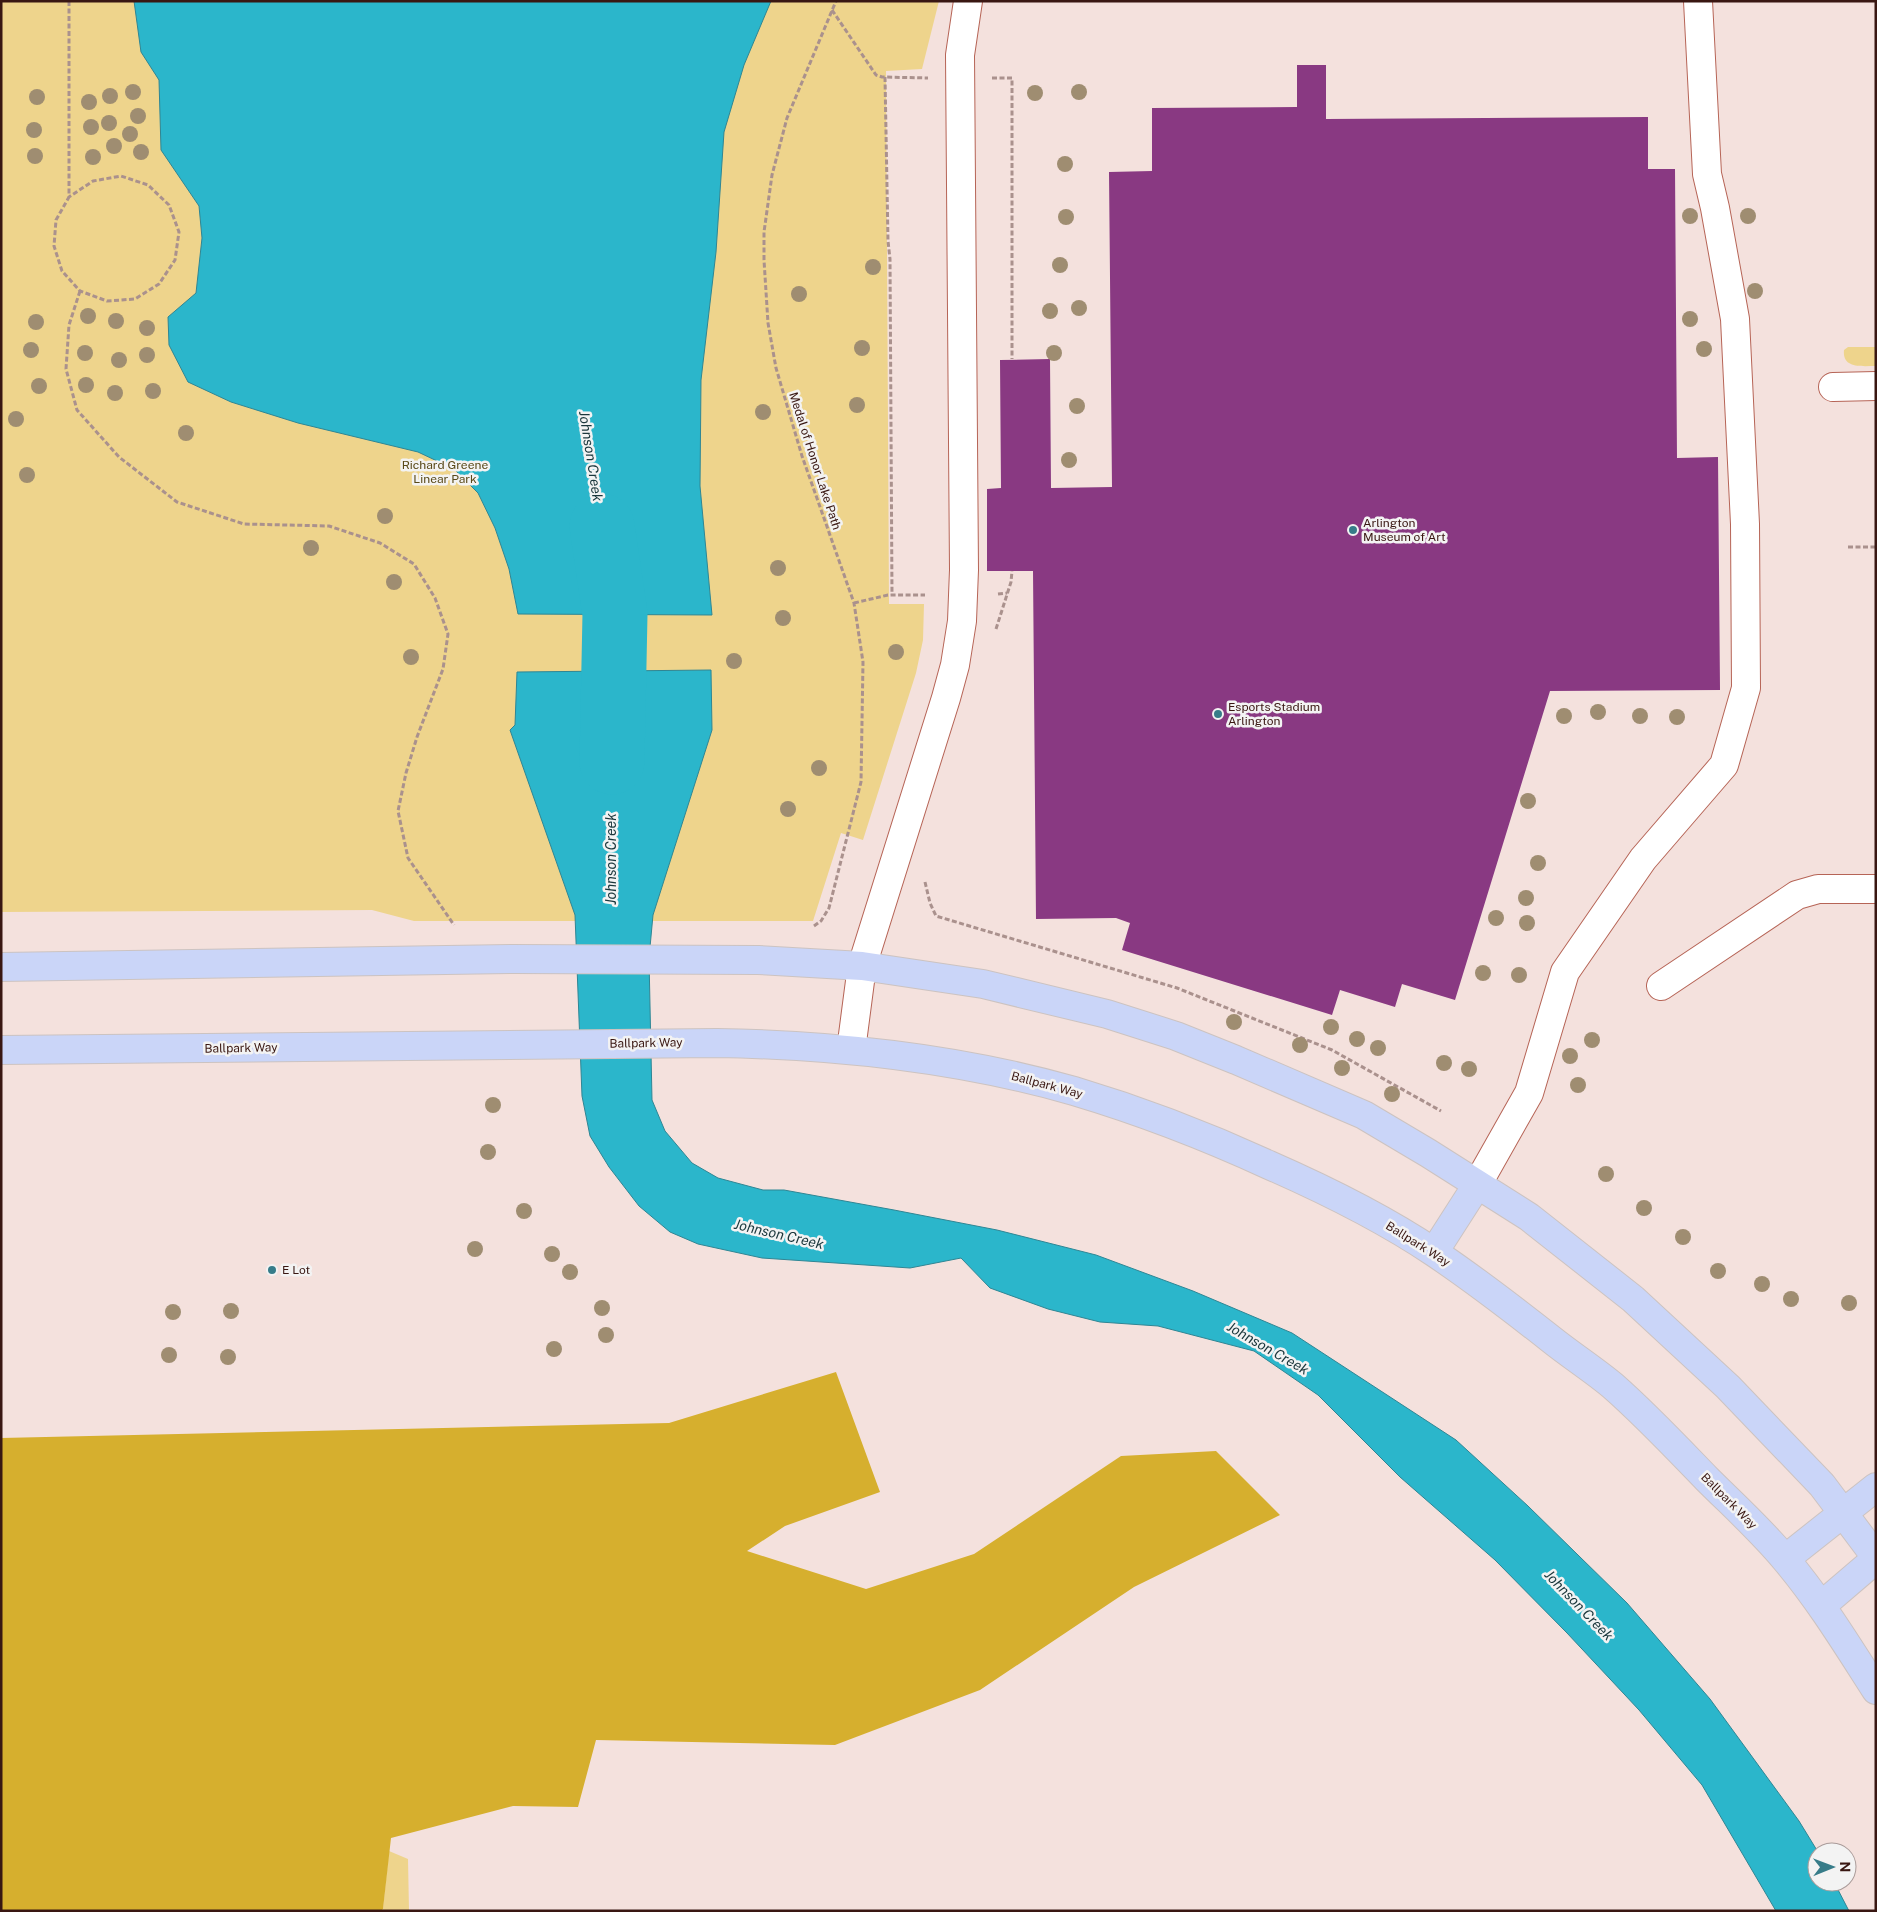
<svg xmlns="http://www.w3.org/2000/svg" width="1877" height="1912" viewBox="0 0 1877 1912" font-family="'Public Sans',sans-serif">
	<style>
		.green { fill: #eed48c }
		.forest { fill: #d6af2e }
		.water { fill: #2bb6cb; stroke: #2f8694 }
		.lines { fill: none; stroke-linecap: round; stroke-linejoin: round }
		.river { stroke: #2bb6cb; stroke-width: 65 }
		.building { fill: #893982 }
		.minor-casing { stroke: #b66456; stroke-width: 30 }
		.major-casing { stroke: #ccc3c1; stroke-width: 30 }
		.path { stroke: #aa918d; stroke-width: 3; stroke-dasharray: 5 2.5; stroke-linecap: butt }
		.minor { stroke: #fff; stroke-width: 28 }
		.major { stroke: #cad5f8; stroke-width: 28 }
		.tree { fill: #9f8d71 }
		.poi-dot { fill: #377c89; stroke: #f3f3f3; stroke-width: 2 }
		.labels { text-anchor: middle; stroke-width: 5; stroke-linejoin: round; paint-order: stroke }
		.street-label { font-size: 12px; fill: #391712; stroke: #f3f3f3 }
		.park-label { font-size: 12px; fill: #594918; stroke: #f3f3f3 }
		.poi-label { font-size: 12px; fill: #391712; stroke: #f3f3f3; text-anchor: start }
		.water-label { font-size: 14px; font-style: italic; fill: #1b373c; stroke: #f3f3f3 }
	</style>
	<rect width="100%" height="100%" fill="#f4e1dd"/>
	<path class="green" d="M1 1H939L922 69 886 71 889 604H924L923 640 916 673 863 840 841 833 813 921H414L372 910 1 912Z
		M1848 347H1876V366C1862 366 1842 369 1844 350Z
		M389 1851 408 1859 409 1911H381L383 1909Z"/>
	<path class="forest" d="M836 1372 880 1492 785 1526 747 1551 866 1589 974 1554 1121 1456 1216 1451 1280 1515 1134 1587 980 1690 835 1745 596 1740 578 1807 513 1806 391 1838 383 1909 381 1911H1V1438L669 1423Z"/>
	<path class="water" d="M134 1H771L744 65 724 132 716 252 701 380 700 486 712 615 518 614 509 569 495 528 478 493 454 469 418 452 298 423 231 402 188 382 169 345 168 317 196 293 202 238 199 206 161 150 159 80 141 52Z
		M711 670 712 730 653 915 649 958 652 1100 665 1131 692 1163 718 1178 763 1190H784L894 1210 997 1230 1096 1255 1193 1291 1292 1333 1456 1440 1528 1506 1627 1603 1710 1699 1799 1821 1818 1852 1817 1882H1834L1849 1911H1776L1702 1785 1639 1710 1567 1633 1495 1560 1400 1477 1318 1395 1254 1351 1158 1326 1100 1322 1048 1309 990 1288 961 1258 910 1268 762 1258 698 1244 670 1232 639 1206 609 1167 590 1136 582 1096 575 915 510 730 515 725 517 672Z"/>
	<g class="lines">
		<path class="river" d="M602 526 615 614 612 762"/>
	</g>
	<path class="building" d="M1297 65H1326V119L1648 117V169H1675L1677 458 1718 457 1720 690 1550 691 1455 1000 1402 984 1395 1007 1340 990 1332 1015 1122 950 1130 923 1116 918 1036 919 1033 571H987V489L1001 488 1000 360 1050 359 1051 488 1112 487 1109 172 1152 171V108L1297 107Z"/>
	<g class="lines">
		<g class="minor-casing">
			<path id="minor" d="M1833 387 1876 386
				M1661 986 1797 895 1818 889H1876
				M851 1050 862 966 946 698 955 665 962 621 964 570 960 55 968 1
				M1477 1185 1529 1093 1565 972 1643 859 1724 765 1746 688 1745 524 1735 319 1715 208 1707 174 1698 1"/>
		</g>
		<g class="major-casing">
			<path id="major" d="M1 967 513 959 758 960 862 966 983 984 1107 1014 1176 1036 1236 1060 1364 1115 1428 1153 1529 1217 1633 1299 1728 1387 1822 1485 1876 1557
				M1 1050 717 1043C837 1045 958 1058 1074 1091 1141 1111 1206 1136 1269 1165 1326 1190 1383 1218 1435 1253 1475 1280 1514 1310 1552 1340 1572 1356 1594 1370 1613 1386 1646 1415 1676 1447 1707 1479 1733 1505 1761 1530 1785 1559 1819 1599 1847 1645 1876 1690
				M1434 1252 1477 1185
				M1785 1559 1876 1487
				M1821 1606 1876 1559"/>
		</g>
		<path class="path" d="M69 1V197L56 220 54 246 62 271 80 291 107 301 135 299 159 284 175 260 179 232 169 205 148 185 121 176 93 181 69 197
			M832 10 876 75 882 77 928 78
			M885 77 888 241 890 259 892 595
			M992 78H1012V359
			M80 291 69 325 66 369 77 410 119 457 177 502 244 524 329 526 380 543 414 564 435 598 448 634 443 669 417 737 406 773 398 811 408 858 454 925
			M1848 547H1876
			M998 594 1007 593
			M854 603 888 595H925
			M996 629 1011 582 1012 571
			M925 882 930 903 936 916 1177 988 1332 1050 1441 1111
			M814 926 821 921 829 908 861 782 863 662 854 603 802 456 776 368 768 323 764 260V232L772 175 787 118 836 1"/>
		<use href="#minor" class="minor"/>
		<use href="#major" class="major"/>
	</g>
	<g class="tree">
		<circle cx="133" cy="92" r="8"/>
		<circle cx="1079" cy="92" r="8"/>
		<circle cx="1035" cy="93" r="8"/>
		<circle cx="110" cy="96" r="8"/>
		<circle cx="37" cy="97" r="8"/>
		<circle cx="89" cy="102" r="8"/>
		<circle cx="138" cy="116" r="8"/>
		<circle cx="109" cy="123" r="8"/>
		<circle cx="91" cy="127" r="8"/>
		<circle cx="34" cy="130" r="8"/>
		<circle cx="130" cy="134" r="8"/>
		<circle cx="114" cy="146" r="8"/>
		<circle cx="141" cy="152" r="8"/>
		<circle cx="35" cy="156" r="8"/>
		<circle cx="93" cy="157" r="8"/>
		<circle cx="1065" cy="164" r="8"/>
		<circle cx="1690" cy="216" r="8"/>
		<circle cx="1748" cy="216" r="8"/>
		<circle cx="1066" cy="217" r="8"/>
		<circle cx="1060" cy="265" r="8"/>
		<circle cx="873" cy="267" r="8"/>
		<circle cx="1755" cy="291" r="8"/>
		<circle cx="799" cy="294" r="8"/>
		<circle cx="1079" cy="308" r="8"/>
		<circle cx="1050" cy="311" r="8"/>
		<circle cx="88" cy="316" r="8"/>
		<circle cx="1690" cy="319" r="8"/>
		<circle cx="116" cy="321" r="8"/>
		<circle cx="36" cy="322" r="8"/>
		<circle cx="147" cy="328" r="8"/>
		<circle cx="862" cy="348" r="8"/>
		<circle cx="1704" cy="349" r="8"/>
		<circle cx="31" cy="350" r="8"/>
		<circle cx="85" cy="353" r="8"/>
		<circle cx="1054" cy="353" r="8"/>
		<circle cx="147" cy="355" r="8"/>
		<circle cx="119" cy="360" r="8"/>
		<circle cx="86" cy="385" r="8"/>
		<circle cx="39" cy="386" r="8"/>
		<circle cx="153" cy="391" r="8"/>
		<circle cx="115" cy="393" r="8"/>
		<circle cx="857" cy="405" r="8"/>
		<circle cx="1077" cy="406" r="8"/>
		<circle cx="763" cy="412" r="8"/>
		<circle cx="16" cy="419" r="8"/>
		<circle cx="186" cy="433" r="8"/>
		<circle cx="1069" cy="460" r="8"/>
		<circle cx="27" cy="475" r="8"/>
		<circle cx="385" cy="516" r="8"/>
		<circle cx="311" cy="548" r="8"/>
		<circle cx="778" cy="568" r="8"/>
		<circle cx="394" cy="582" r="8"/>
		<circle cx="783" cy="618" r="8"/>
		<circle cx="896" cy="652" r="8"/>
		<circle cx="411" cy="657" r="8"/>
		<circle cx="734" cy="661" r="8"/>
		<circle cx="1598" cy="712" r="8"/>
		<circle cx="1564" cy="716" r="8"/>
		<circle cx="1640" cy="716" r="8"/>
		<circle cx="1677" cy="717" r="8"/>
		<circle cx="819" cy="768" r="8"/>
		<circle cx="1528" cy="801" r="8"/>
		<circle cx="788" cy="809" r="8"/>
		<circle cx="1538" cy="863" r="8"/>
		<circle cx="1526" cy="898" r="8"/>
		<circle cx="1496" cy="918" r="8"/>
		<circle cx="1527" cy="923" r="8"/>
		<circle cx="1483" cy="973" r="8"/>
		<circle cx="1519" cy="975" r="8"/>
		<circle cx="1234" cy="1022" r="8"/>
		<circle cx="1331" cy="1027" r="8"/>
		<circle cx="1357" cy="1039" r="8"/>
		<circle cx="1592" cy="1040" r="8"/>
		<circle cx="1300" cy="1045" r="8"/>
		<circle cx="1378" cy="1048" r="8"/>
		<circle cx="1570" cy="1056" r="8"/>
		<circle cx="1444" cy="1063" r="8"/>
		<circle cx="1342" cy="1068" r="8"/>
		<circle cx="1469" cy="1069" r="8"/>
		<circle cx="1578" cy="1085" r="8"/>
		<circle cx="1392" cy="1094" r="8"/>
		<circle cx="493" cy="1105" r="8"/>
		<circle cx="488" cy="1152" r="8"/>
		<circle cx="1606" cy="1174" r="8"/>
		<circle cx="1644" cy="1208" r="8"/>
		<circle cx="524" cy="1211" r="8"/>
		<circle cx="1683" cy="1237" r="8"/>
		<circle cx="475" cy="1249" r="8"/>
		<circle cx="552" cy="1254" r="8"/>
		<circle cx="1718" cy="1271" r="8"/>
		<circle cx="570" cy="1272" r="8"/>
		<circle cx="1762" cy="1284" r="8"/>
		<circle cx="1791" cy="1299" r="8"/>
		<circle cx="1849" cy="1303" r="8"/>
		<circle cx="602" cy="1308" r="8"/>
		<circle cx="231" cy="1311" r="8"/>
		<circle cx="173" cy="1312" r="8"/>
		<circle cx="606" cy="1335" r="8"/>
		<circle cx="554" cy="1349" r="8"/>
		<circle cx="169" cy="1355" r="8"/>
		<circle cx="228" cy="1357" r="8"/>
	</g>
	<g class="poi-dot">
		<circle cx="1353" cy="530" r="5"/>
		<circle cx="1218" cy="714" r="5"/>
		<circle cx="272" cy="1270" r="5"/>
	</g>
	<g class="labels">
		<g class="street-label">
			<text transform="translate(815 461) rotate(72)" y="4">Medal of Honor Lake Path</text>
			<text transform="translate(646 1043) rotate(-1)" y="4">Ballpark Way</text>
			<text transform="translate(241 1048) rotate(-1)" y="4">Ballpark Way</text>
			<text transform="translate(1047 1085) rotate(15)" y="4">Ballpark Way</text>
			<text transform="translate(1418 1244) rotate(32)" y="4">Ballpark Way</text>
			<text transform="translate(1729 1501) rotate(45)" y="4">Ballpark Way</text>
		</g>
		<g class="park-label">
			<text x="445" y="469">Richard Greene<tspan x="445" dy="14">Linear Park</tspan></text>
		</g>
		<g class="poi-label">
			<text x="1363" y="527">Arlington<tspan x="1363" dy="14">Museum of Art</tspan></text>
			<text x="1228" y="711">Esports Stadium<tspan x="1228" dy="14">Arlington</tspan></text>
			<text x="282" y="1274">E Lot</text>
		</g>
		<g class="water-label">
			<text transform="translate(591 456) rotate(81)" y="5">Johnson Creek</text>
			<text transform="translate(611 859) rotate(-90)" y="5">Johnson Creek</text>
			<text transform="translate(779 1234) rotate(13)" y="5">Johnson Creek</text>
			<text transform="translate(1268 1348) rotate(30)" y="5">Johnson Creek</text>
			<text transform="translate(1579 1605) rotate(46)" y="5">Johnson Creek</text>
		</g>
	</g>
	<rect width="1877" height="1912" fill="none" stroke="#391712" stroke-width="5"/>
	<g transform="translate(1832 1867) rotate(89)"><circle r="24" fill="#f3f3f3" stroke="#a99b99"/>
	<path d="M0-4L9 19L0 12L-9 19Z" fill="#377c89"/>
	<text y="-8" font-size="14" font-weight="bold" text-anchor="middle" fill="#391712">N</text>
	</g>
</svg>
